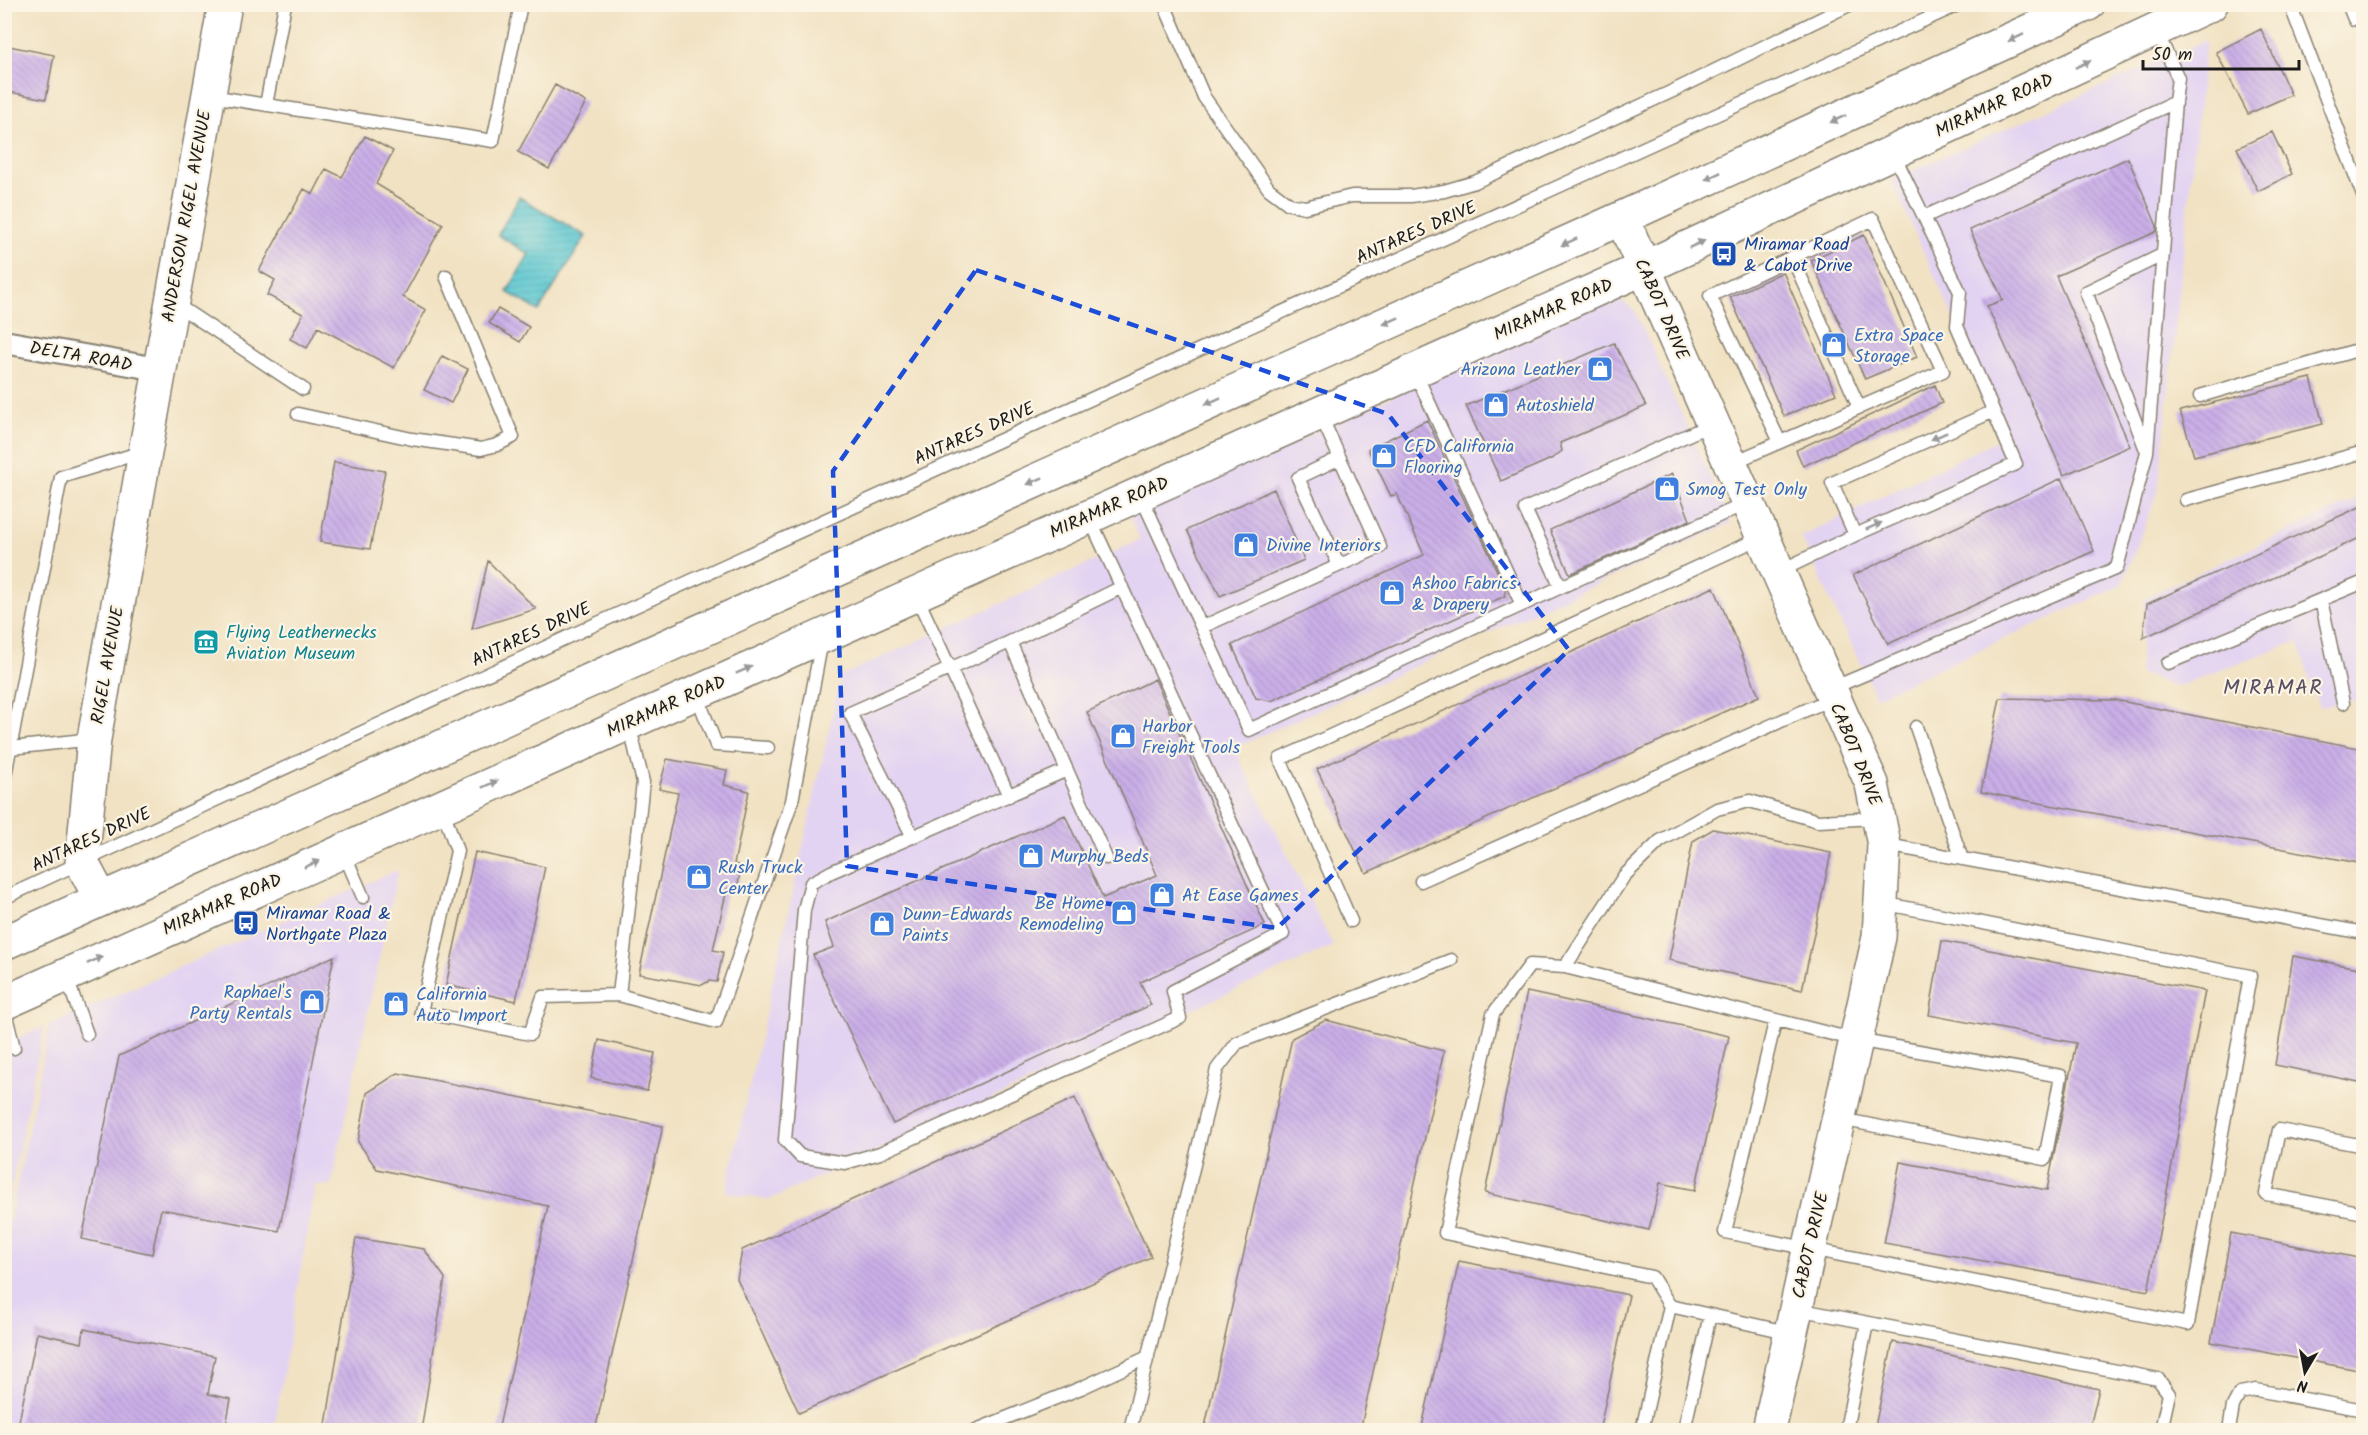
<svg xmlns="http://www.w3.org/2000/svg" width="2368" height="1435" viewBox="0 0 2368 1435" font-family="Kalam,sans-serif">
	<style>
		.built { fill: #e3d3f2 }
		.water { fill: url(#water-rules); stroke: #3c7277; stroke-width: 1.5 }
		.building { fill: url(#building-back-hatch) }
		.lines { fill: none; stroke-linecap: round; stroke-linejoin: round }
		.lane-casing { stroke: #867f70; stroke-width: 15 }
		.street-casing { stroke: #867f70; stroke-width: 26 }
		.secondary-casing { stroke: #867f70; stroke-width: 36 }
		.primary-casing { stroke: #867f70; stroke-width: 36 }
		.lane { stroke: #fff; stroke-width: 12 }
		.street { stroke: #fff; stroke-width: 22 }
		.secondary { stroke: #fff; stroke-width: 33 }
		.primary { stroke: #fff; stroke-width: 33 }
		.oneway { fill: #999 }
		.marked { fill: none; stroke: #1d4ed8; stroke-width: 4.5; stroke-dasharray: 12 8; stroke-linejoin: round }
		.labels { text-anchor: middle; stroke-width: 4.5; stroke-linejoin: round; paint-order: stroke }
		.street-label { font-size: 18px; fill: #1c1c1c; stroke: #fcf5e5 }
		.transit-label { font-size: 18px; fill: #164399; stroke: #fcf5e5; text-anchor: start }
		.shop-label { font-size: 18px; fill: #366cbe; stroke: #fcf5e5; text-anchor: start }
		.culture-label { font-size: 18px; fill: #0d838f; stroke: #fcf5e5; text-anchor: start }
		.quarter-label { font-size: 21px; letter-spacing: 1.5px; fill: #594f63; stroke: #fcf5e5 }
	</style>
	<defs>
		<pattern id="water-rules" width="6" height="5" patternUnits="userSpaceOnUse" patternTransform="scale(1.5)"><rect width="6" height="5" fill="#5bc8d2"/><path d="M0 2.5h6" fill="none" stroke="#4fabb4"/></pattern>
		<pattern id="building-back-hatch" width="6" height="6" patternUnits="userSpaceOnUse" patternTransform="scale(1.5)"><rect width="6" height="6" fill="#caafe8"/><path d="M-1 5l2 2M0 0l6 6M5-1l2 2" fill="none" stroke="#ad96c6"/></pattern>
	</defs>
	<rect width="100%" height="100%" fill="#fcf5e5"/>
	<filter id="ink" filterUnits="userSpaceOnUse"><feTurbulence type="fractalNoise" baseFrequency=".0167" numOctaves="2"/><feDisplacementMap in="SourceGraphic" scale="12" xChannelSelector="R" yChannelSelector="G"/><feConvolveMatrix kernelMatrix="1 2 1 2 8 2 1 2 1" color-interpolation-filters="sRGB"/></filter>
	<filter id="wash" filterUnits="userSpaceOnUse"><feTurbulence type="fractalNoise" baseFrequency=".008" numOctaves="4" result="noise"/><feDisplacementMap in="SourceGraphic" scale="24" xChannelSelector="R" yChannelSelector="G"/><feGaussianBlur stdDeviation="1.35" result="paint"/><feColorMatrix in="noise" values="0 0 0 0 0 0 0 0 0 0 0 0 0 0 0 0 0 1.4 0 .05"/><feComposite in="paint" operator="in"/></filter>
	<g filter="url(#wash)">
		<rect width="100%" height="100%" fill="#f1e2c3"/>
		<path class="built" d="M2206 40 2158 492 2122 585 1876 697 1801 537 2007 435 1891 180Z
			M1621 300 1635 311 1731 523 1234 748 1333 946 768 1200 726 1192 841 676 1140 540 1130 516 1601 302Z
			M2363 496V699L2319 707 2298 641 2176 687 2139 673 2145 598Z
			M398 870 331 1186 315 1185 274 1430H5V1243L50 1025Z
			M44 1027 5 1218V1043Z"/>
		<path class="water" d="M519 197 586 236 539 311 507 292 529 254 498 235Z"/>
		<g id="blocks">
			<path class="building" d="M2261 29 2291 95 2248 114 2216 52Z
				M4 45 54 55 46 99 4 91Z
				M555 85 586 102 549 169 518 152Z
				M2272 132 2292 174 2258 191 2237 148Z
				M365 136 393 151 376 184 443 224 403 297 426 310 394 368 318 327 307 348 290 339 303 314 267 295 275 280 259 271 304 189 313 194 326 169 342 177Z
				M2128 158 2157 226 2156 232 2056 276 2130 446 2064 475 1987 306 2003 300 1970 230Z
				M1864 235 1917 357 1865 379 1811 260Z
				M1783 272 1836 394 1784 416 1730 297Z
				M498 309 529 327 520 342 489 323Z
				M1614 343 1646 406 1560 443 1562 451 1551 459 1501 481 1466 406Z
				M442 356 468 369 451 403 424 390Z
				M2311 378 2323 424 2194 456 2180 411Z
				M1935 385 1942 403 1803 466 1796 450Z
				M1427 420 1505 588V596L1271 701 1256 698 1232 645 1424 555 1397 494 1391 496 1368 449Z
				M334 462 385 471 370 549 320 542Z
				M1672 474 1690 520 1570 574 1550 530Z
				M2062 478 2094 551 1888 644 1853 575Z
				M1274 489 1304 560 1220 596 1187 530Z
				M2364 505V536L2143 638 2147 604Z
				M488 561 536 609 472 629Z
				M1714 587 1759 696 1366 873 1317 769Z
				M1155 679 1265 925 1140 982 1151 1005 893 1124 813 955 834 947 825 922 1065 815 1103 898 1157 875 1087 712Z
				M2000 698 2115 700 2364 749V864L1981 792Z
				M667 759 727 770 724 785 749 791 734 864 741 866 737 891 727 889 713 950 723 952 717 982 709 981 702 985 639 974 678 793 659 789Z
				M1713 829 1831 853 1802 990 1669 960 1693 841Z
				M475 852 545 867 516 1001 446 985Z
				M1942 941 2205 991 2148 1291 1884 1243 1900 1162 2047 1190 2069 1078 2076 1043 1929 1015Z
				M334 956 279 1231 161 1209 152 1254 82 1239 119 1056Z
				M2293 956 2364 969V1083L2275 1065Z
				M1527 992 1729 1036 1695 1190 1660 1183 1649 1230 1485 1193Z
				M1326 1020 1444 1051 1360 1431H1204L1292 1038Z
				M599 1040 655 1053 647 1091 591 1078Z
				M398 1073 663 1126 595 1431H498L548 1206 377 1169 358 1142 367 1093Z
				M1075 1098 1151 1257 799 1413 737 1279 742 1250Z
				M2231 1233 2364 1259V1371L2211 1342Z
				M356 1238 424 1249 445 1278 421 1431H325Z
				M1459 1261 1629 1295 1599 1431H1421Z
				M84 1329 215 1356 208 1394 231 1399 225 1431H17L37 1333 82 1343Z
				M1893 1342 2099 1389 2089 1431H1874Z"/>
		</g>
	</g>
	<g filter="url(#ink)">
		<use href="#blocks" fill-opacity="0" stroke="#867f70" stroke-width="1.5"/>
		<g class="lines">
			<g class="lane-casing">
				<path id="lane" d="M1164 4 1204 97 1269 189 1289 204 1305 207 1352 196H1411L1444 191 1475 182 1675 90 1851 4
					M2290 4 2364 198
					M2348 4 2354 19 2364 15
					M211 96 493 141 521 4
					M266 105 285 4
					M1893 153 1924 217
					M1792 257 1859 407
					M174 303 303 389
					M2359 349 2364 368
					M2200 396 2364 348
					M1992 412 1832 483 1855 535 2016 464 1957 326 1960 292 1924 217 2175 102 2178 78 2156 30
					M298 414 412 439 481 449 497 445 513 437 446 276
					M1712 424 1525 509 1561 587 1747 503
					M2145 447 2086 292 2162 255
					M1732 463 1943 371 1873 219 1710 296 1780 442
					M1140 494 1249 730 1522 605 1415 372
					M2186 500 2364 452
					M1339 565 1298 478 1340 458
					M1780 571 1855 535
					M916 595 1009 796
					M2321 600 2343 703
					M1522 605 1561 587
					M1202 627 1380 547 1320 414
					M1010 642 1106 858
					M2168 663 2364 582
					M1830 689 2117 568 2147 452 2175 102
					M696 693 716 745 768 748
					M629 724 643 782 619 995 716 1022 792 801 822 640
					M1916 727 1962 859
					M11 748 93 739
					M1067 770 831 872 811 883 804 910 785 1140 800 1156 845 1163 880 1153 1180 1018 1173 991 1283 934 1089 517
					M4 781 61 477 142 452
					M442 807 457 851 421 1012 530 1034 543 997 619 995
					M913 837 850 713 1010 642 1122 587
					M1887 845 2364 933
					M343 851 363 897
					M1421 881 1833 698
					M4 898 585 629 1960 4
					M1351 921 1280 759 1762 537
					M1565 967 1624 876 1660 841 1717 809 1750 801 1818 821 1877 818
					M66 976 87 1034
					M4 1008 14 1048
					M1775 1022 1725 1232 2188 1324 2250 976 1882 903
					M2364 1146 2279 1130 2266 1194 2364 1213
					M1670 1306 1652 1277 1445 1233 1493 1014 1530 965 1565 967 1856 1040 2061 1076 2045 1159 1840 1119
					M1797 1309 2158 1379 2169 1394 2161 1430
					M976 1430 1081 1388 1148 1357
					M1130 1430 1217 1069 1237 1043 1451 960
					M1642 1430 1670 1306 1791 1333
					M1684 1430 1710 1315
					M1846 1430 1867 1323
					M2229 1430 2233 1406 2240 1393 2256 1390 2364 1410"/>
			</g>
			<g class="street-casing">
				<path id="street" d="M4 342 158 369"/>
			</g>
			<g class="secondary-casing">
				<path id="secondary" d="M1622 218 1872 784 1884 845 1879 937 1769 1430
					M101 899 82 863 94 739 225 4"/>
			</g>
			<g class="primary-casing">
				<path id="primary" d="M4 943 1622 218 2088 4
					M4 1003 1644 268 2211 4"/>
			</g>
			<use href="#lane" class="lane"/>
			<use href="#street" class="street"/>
			<use href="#secondary" class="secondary"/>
			<use href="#primary" class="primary"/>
		</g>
		<defs><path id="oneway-solid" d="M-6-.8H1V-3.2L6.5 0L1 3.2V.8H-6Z" transform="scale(1.5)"/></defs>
		<g class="oneway">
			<use href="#oneway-solid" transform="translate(2016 38) rotate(155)"/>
			<use href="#oneway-solid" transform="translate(2083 64) rotate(-25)"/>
			<use href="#oneway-solid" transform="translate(1838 119) rotate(155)"/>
			<use href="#oneway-solid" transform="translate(1713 176) rotate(155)"/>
			<use href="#oneway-solid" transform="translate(1569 242) rotate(156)"/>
			<use href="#oneway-solid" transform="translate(1697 244) rotate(-25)"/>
			<use href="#oneway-solid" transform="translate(1391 321) rotate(156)"/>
			<use href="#oneway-solid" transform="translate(1213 401) rotate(156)"/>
			<use href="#oneway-solid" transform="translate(1939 436) rotate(156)"/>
			<use href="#oneway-solid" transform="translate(1035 481) rotate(156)"/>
			<use href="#oneway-solid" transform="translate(1874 526) rotate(-24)"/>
			<use href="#oneway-solid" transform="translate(744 670) rotate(-24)"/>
			<use href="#oneway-solid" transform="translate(490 784) rotate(-24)"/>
			<use href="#oneway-solid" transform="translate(312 864) rotate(-24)"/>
			<use href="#oneway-solid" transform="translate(95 960) rotate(-25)"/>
		</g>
	</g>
	<path class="marked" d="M976 270 1388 414 1569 650 1277 928 847 866 833 471Z"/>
	<defs>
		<g id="bus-square" transform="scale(1.35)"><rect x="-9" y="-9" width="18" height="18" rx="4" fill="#1a4fb4" stroke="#fcf5e5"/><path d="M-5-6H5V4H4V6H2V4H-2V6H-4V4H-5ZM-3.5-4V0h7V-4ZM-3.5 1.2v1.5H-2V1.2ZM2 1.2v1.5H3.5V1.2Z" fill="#fff"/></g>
		<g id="shop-square" transform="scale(1.35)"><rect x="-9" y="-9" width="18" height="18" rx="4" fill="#3f7fe0" stroke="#fcf5e5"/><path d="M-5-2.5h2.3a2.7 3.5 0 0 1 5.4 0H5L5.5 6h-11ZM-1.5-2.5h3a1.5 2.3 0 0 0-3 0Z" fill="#fff"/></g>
		<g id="museum-square" transform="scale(1.35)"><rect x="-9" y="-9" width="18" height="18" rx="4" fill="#0f9aa8" stroke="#fcf5e5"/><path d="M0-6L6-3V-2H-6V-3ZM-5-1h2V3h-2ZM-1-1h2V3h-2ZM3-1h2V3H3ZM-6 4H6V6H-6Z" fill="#fff"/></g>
	</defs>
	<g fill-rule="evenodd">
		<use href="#bus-square" x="1724" y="254"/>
		<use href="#shop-square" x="1834" y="345"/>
		<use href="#shop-square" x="1600" y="369"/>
		<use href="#shop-square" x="1496" y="405"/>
		<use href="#shop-square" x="1384" y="456"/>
		<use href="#shop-square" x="1667" y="489"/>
		<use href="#shop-square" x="1246" y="545"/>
		<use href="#shop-square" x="1392" y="593"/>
		<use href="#museum-square" x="206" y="642"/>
		<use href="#shop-square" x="1123" y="736"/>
		<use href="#shop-square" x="1031" y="856"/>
		<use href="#shop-square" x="699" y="877"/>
		<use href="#shop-square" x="1162" y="895"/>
		<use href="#shop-square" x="1124" y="913"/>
		<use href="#bus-square" x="246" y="923"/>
		<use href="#shop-square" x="882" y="924"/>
		<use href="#shop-square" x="312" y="1002"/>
		<use href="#shop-square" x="396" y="1004"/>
	</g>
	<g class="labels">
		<g class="street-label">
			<text transform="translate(1994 105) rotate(-25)" y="6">MIRAMAR ROAD</text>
			<text transform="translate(186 216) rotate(-80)" y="6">ANDERSON RIGEL AVENUE</text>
			<text transform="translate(1416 232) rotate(-24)" y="6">ANTARES DRIVE</text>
			<text transform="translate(1553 309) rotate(-24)" y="6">MIRAMAR ROAD</text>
			<text transform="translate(1662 309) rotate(66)" y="6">CABOT DRIVE</text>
			<text transform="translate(81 356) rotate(10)" y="6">DELTA ROAD</text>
			<text transform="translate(974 433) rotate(-24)" y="6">ANTARES DRIVE</text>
			<text transform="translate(1109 507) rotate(-24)" y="6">MIRAMAR ROAD</text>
			<text transform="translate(531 634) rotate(-25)" y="6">ANTARES DRIVE</text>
			<text transform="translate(107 665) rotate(-80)" y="6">RIGEL AVENUE</text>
			<text transform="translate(666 706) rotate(-24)" y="6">MIRAMAR ROAD</text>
			<text transform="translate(1856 754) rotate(68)" y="6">CABOT DRIVE</text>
			<text transform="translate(91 839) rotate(-25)" y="6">ANTARES DRIVE</text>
			<text transform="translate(222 904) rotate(-24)" y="6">MIRAMAR ROAD</text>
			<text transform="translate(1810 1245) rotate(-77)" y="6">CABOT DRIVE</text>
		</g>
		<g class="transit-label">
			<text x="1744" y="250">Miramar Road<tspan x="1744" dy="21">&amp; Cabot Drive</tspan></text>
			<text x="266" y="919">Miramar Road &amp;<tspan x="266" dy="21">Northgate Plaza</tspan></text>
		</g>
		<g class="shop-label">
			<text x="1854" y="341">Extra Space<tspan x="1854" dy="21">Storage</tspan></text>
			<text x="1580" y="375" text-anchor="end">Arizona Leather</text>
			<text x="1516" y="411">Autoshield</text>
			<text x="1404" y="452">CFD California<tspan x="1404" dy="21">Flooring</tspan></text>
			<text x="1686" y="495">Smog Test Only</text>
			<text x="1266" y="551">Divine Interiors</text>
			<text x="1412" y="589">Ashoo Fabrics<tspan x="1412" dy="21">&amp; Drapery</tspan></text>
			<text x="1142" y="732">Harbor<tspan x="1142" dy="21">Freight Tools</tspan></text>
			<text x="1050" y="862">Murphy Beds</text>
			<text x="718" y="873">Rush Truck<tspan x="718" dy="21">Center</tspan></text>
			<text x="1182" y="901">At Ease Games</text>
			<text x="1104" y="909" text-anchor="end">Be Home<tspan x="1104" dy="21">Remodeling</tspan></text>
			<text x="902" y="920">Dunn-Edwards<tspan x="902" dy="21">Paints</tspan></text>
			<text x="292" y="998" text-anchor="end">Raphael's<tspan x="292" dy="21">Party Rentals</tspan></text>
			<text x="416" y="1000">California<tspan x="416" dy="21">Auto Import</tspan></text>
		</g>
		<g class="culture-label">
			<text x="226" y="638">Flying Leathernecks<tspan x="226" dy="21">Aviation Museum</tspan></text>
		</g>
		<g class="quarter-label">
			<text x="2273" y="694">MIRAMAR</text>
		</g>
	</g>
	<rect width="2368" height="1435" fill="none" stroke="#fcf5e5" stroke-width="24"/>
	<g transform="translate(2305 1372) rotate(190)" stroke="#fcf5e5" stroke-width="4.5" paint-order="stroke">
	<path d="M0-4.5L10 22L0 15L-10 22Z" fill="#1c1c1c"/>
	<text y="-9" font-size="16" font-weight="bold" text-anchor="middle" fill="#1c1c1c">N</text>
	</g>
	<path d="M2143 60v9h156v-9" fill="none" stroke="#1c1c1c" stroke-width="3"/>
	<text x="2152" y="60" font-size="18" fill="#1c1c1c" stroke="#fcf5e5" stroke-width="4.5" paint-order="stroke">50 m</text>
</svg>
